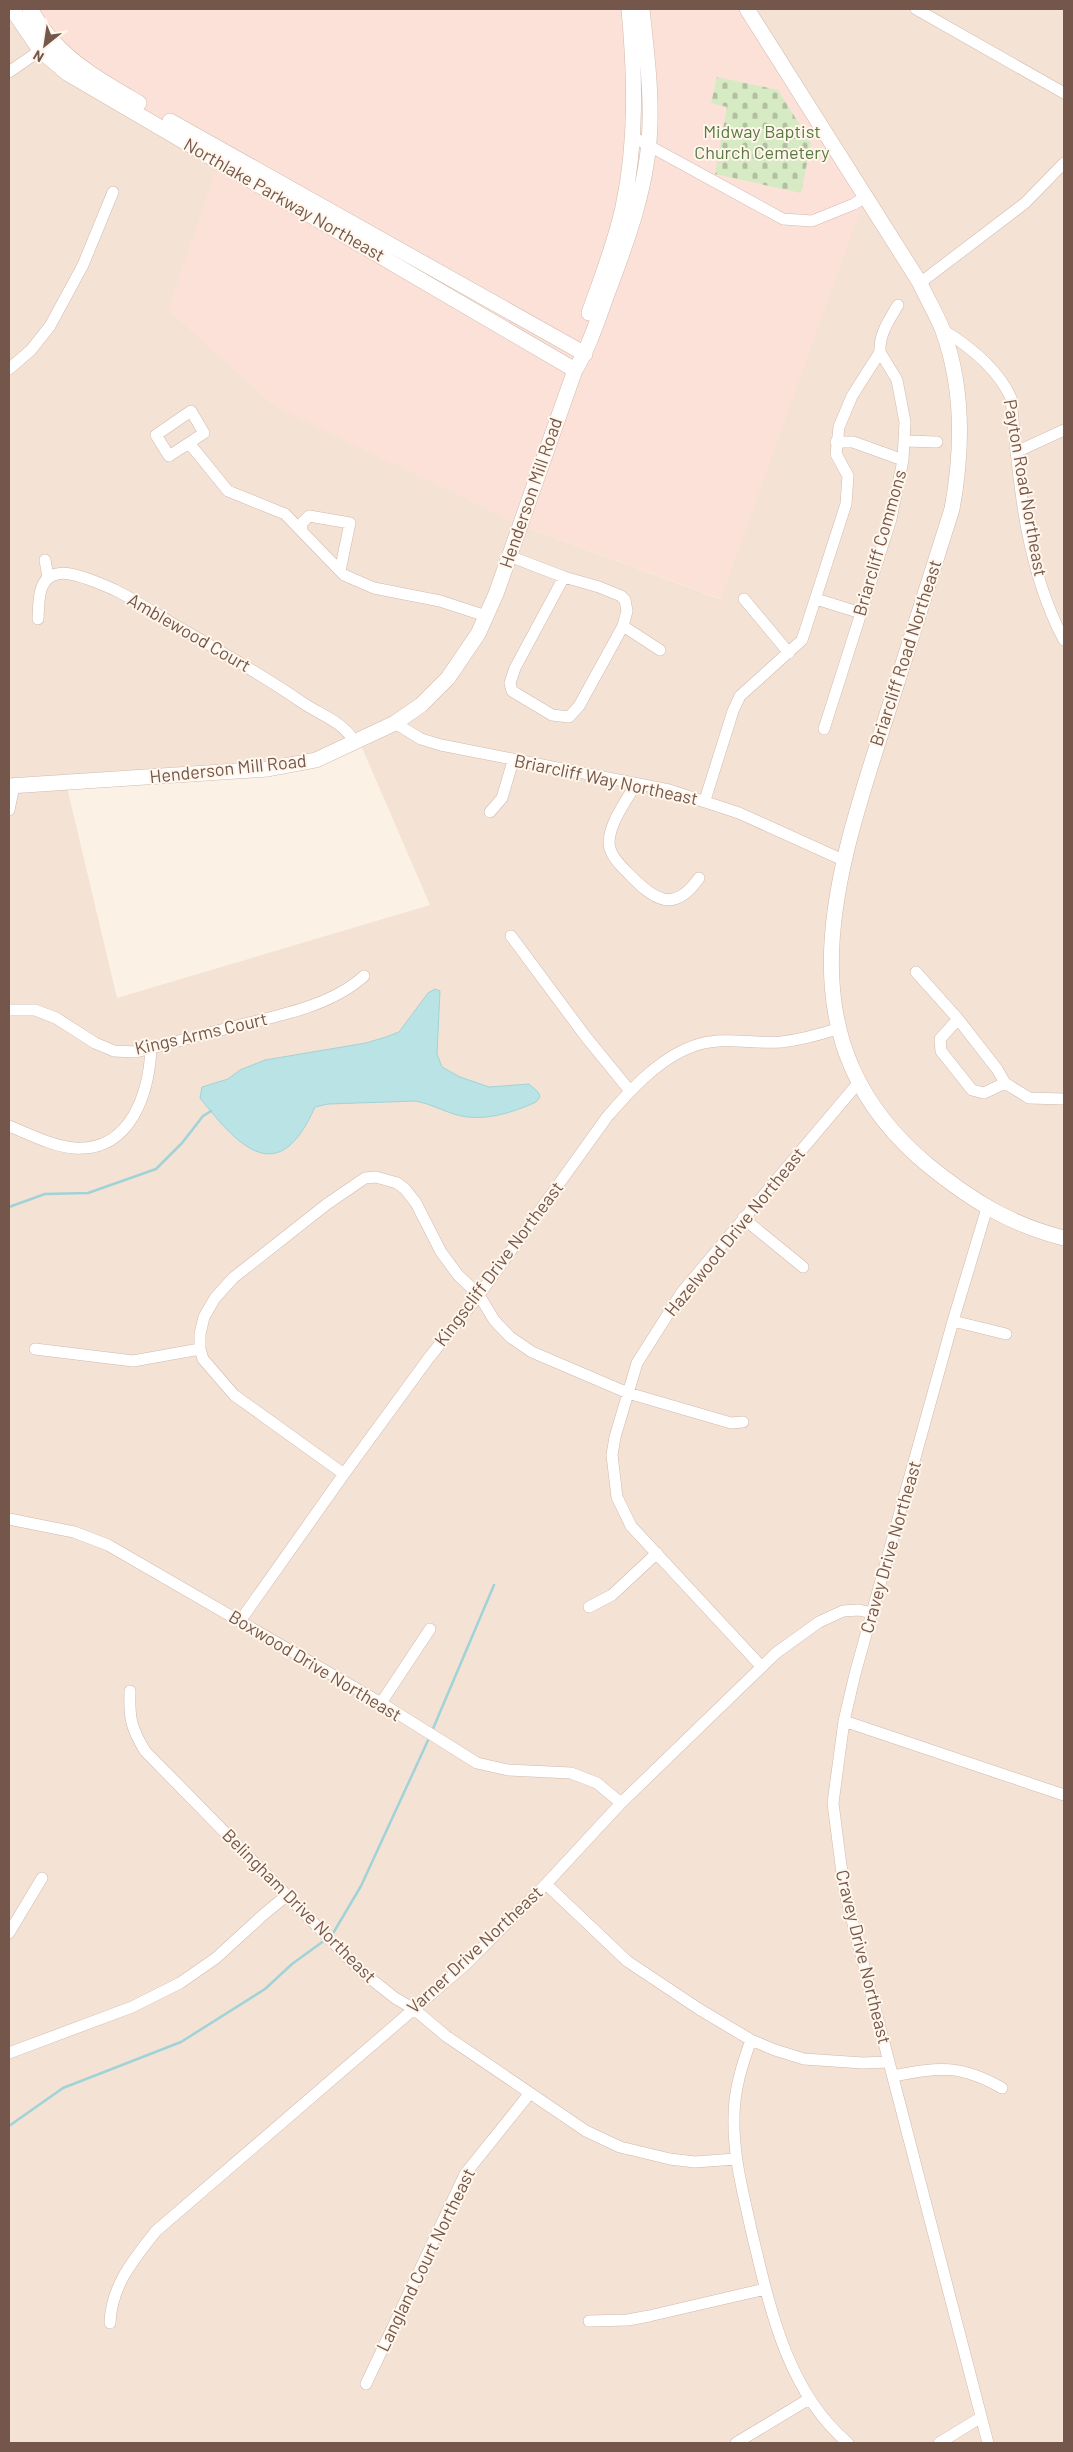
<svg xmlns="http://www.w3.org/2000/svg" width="1073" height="2452" viewBox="0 0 1073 2452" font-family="Barlow,sans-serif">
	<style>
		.residential { fill: #f4e2d4; fill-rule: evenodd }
		.commercial { fill: #fce1d9 }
		.cemetery { fill: url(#cemetery-stones) }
		.water { fill: #bae3e5; stroke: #a0d3d7 }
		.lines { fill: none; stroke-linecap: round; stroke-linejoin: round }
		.stream { stroke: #a0d3d7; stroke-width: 2.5 }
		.street-casing { stroke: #d0baaf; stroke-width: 12 }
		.secondary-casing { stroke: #d2baac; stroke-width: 16 }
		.street { stroke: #fff; stroke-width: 11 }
		.secondary { stroke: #fff; stroke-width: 15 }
		.labels { text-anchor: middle; stroke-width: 4; stroke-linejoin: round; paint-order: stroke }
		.park-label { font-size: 18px; fill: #587a42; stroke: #fff6ec }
		.street-label { font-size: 18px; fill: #75564b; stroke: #fff6ec }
	</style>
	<defs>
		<pattern id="cemetery-stones" width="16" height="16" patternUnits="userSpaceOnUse" patternTransform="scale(1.25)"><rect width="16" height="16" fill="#d6eac4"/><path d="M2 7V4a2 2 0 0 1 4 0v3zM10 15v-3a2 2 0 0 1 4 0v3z" fill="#b2c0a1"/></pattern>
	</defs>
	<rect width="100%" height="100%" fill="#fcf1e5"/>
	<path class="residential" d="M749 9H1064V2443H9V27L24 25 219 161 520 525 720 599ZM360 743 430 905 117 998 65 779 284 769Z"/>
	<path class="commercial" d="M9 9H749L865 197 721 599 520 525 274 406 168 310 219 161 92 83 24 25 9 27Z"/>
	<path class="cemetery" d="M717 77 778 90 811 143 801 193 715 174 727 107 711 103Z"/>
	<path class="water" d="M435 989 440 991 437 1054 442 1067 460 1077 489 1087 529 1084 538 1092 540 1097 536 1102C512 1113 483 1122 457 1115 443 1111 431 1104 416 1101L328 1104 315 1107C279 1188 241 1150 200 1098L202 1087 228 1079 240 1070 265 1060 366 1043 386 1037 399 1032 428 993Z"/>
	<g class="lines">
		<path class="stream" d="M9 1207 45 1194 88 1193 156 1169 182 1143 203 1116 211 1111
			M432 1731 494 1585
			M332 1935 361 1886 430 1736
			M9 2126 63 2088 181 2042 265 1989 292 1964 325 1940"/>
		<g class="street-casing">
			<path id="street" d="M916 9 1064 93
				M9 72 45 47
				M633 137 783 219 812 221 854 204 865 197
				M920 283 1025 203 1064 163
				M943 330C969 346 998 369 1011 398 1018 478 1025 567 1064 640
				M880 352C879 334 889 320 898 305
				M9 369 31 350 50 326 83 265 113 192
				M906 441 937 442
				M836 442H853L903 460
				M189 443 204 433 191 411 156 435 169 456 189 443 228 491 285 514 344 575 374 588 440 601 486 616
				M1016 452 1064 430
				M301 529 303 522 309 516 350 523 340 571
				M509 556 564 577 599 587 621 596 625 600 627 611 623 626 579 706 569 717 552 715 512 691 510 683 515 668 564 577
				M45 560 48 577
				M744 599 789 653
				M816 599 861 613
				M38 619C39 603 37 578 57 574 71 570 101 584 115 590 137 601 159 616 180 628 222 652 264 676 303 703 321 715 343 722 354 741
				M623 626 660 650
				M395 723 421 739 441 745 669 790 739 813 843 860
				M636 784C626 801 610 822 609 842 609 855 621 866 629 874 654 900 674 914 699 878
				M705 800 733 711 740 696 802 640 846 504 848 476 836 454 839 427 852 396 880 352 897 380 905 422 903 460 891 519 824 729
				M9 810 14 786
				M490 812 502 798 513 761
				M511 936 586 1037 630 1091
				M916 972 958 1019 997 1069 1005 1083 1029 1098 1064 1099
				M9 1010H35L56 1018 95 1043 114 1051 136 1052C168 1044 200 1035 233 1027 276 1016 330 1007 364 976
				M958 1019 940 1039 941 1051 972 1090 984 1093 1005 1083
				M9 1126C29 1134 52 1146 74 1148 131 1152 149 1093 151 1048
				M987 1208 953 1321 855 1674 844 1721 833 1803 844 1889 988 2443
				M743 1218 803 1267
				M953 1321 1006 1334
				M35 1349 133 1361 200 1349
				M344 1474 234 1395 203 1359 200 1349V1334L204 1317 215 1298 233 1278 327 1204 365 1178 376 1177 397 1183 405 1189 416 1203 441 1252 458 1275 479 1295 494 1320 510 1337 532 1352 628 1393 731 1423 743 1422
				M9 1519 74 1532 108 1545 381 1703 477 1763 508 1770 571 1773 597 1783 621 1803
				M589 1607 612 1595 657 1553
				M240 1621 344 1474 428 1359 479 1295 607 1117C631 1089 663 1054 700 1044 726 1037 754 1044 781 1042 800 1040 818 1035 837 1029
				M761 1666 631 1526 617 1497 612 1455 615 1437 637 1363 682 1292 859 1082
				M130 1691C129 1718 131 1728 145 1751L361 1971 395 1998 414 2009 446 2036 586 2131 620 2147 670 2159 695 2162 735 2159
				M381 1703 430 1629
				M844 1721 1064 1795
				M546 1884 627 1961 699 2009 751 2040 775 2050 804 2059 863 2063 889 2062
				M9 1933 42 1878
				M751 2040C742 2065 734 2090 734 2117 733 2156 743 2192 751 2229 769 2304 786 2391 848 2443
				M9 2053 132 2007 180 1983 216 1958 263 1915 286 1896
				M893 2076C939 2067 960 2064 1002 2088
				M589 2321 628 2320 649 2316 765 2289
				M110 2323C111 2286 134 2259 156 2231L465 1965 546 1884 621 1803 776 1653 819 1622 843 1611 859 1610 872 1613
				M366 2384 465 2174 530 2093
				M736 2443 809 2399
				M939 2443 980 2418"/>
		</g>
		<g class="secondary-casing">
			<path id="secondary" d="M12 9 40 50 67 73 575 370
				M30 9C37 20 43 31 52 40 74 66 110 86 139 103
				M747 9 920 283C927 299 937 315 943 331 964 389 963 449 952 509 929 582 906 654 883 727 833 883 780 1043 929 1166 971 1200 1011 1225 1064 1238
				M170 121 585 354
				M589 313C601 279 615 244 623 207 637 141 635 75 629 9
				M9 786 268 769 316 760 395 723 421 705 448 678 478 634 496 594 575 370C589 347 597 322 606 297 627 242 649 183 650 123 651 85 646 47 642 9"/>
		</g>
		<use href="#street" class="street"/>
		<use href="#secondary" class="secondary"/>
	</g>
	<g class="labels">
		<g class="park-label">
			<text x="762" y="138">Midway Baptist<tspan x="762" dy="21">Church Cemetery</tspan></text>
		</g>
		<g class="street-label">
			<text transform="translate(284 200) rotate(30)" y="6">Northlake Parkway Northeast</text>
			<text transform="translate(1025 488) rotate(80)" y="6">Payton Road Northeast</text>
			<text transform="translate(531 493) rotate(-71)" y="6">Henderson Mill Road</text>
			<text transform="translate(880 543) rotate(-74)" y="6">Briarcliff Commons</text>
			<text transform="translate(189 633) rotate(30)" y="6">Amblewood Court</text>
			<text transform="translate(906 653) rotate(-72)" y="6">Briarcliff Road Northeast</text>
			<text transform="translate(228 769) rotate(-6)" y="6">Henderson Mill Road</text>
			<text transform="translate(606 780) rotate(12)" y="6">Briarcliff Way Northeast</text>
			<text transform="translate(201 1034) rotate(-13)" y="6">Kings Arms Court</text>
			<text transform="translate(735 1232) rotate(-51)" y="6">Hazelwood Drive Northeast</text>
			<text transform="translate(499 1264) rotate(-53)" y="6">Kingscliff Drive Northeast</text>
			<text transform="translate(891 1547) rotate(-74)" y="6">Cravey Drive Northeast</text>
			<text transform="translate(315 1666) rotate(31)" y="6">Boxwood Drive Northeast</text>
			<text transform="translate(299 1906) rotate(45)" y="6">Belingham Drive Northeast</text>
			<text transform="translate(475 1950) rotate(-43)" y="6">Varner Drive Northeast</text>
			<text transform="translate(863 1957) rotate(76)" y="6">Cravey Drive Northeast</text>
			<text transform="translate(426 2260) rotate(-64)" y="6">Langland Court Northeast</text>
		</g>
	</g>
	<rect width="1073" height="2452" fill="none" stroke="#75564b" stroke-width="20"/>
	<g transform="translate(45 45) rotate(210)" stroke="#fff6ec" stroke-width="4" paint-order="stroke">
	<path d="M0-4L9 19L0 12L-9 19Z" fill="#75564b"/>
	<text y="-8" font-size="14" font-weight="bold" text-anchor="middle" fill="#75564b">N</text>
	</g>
</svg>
